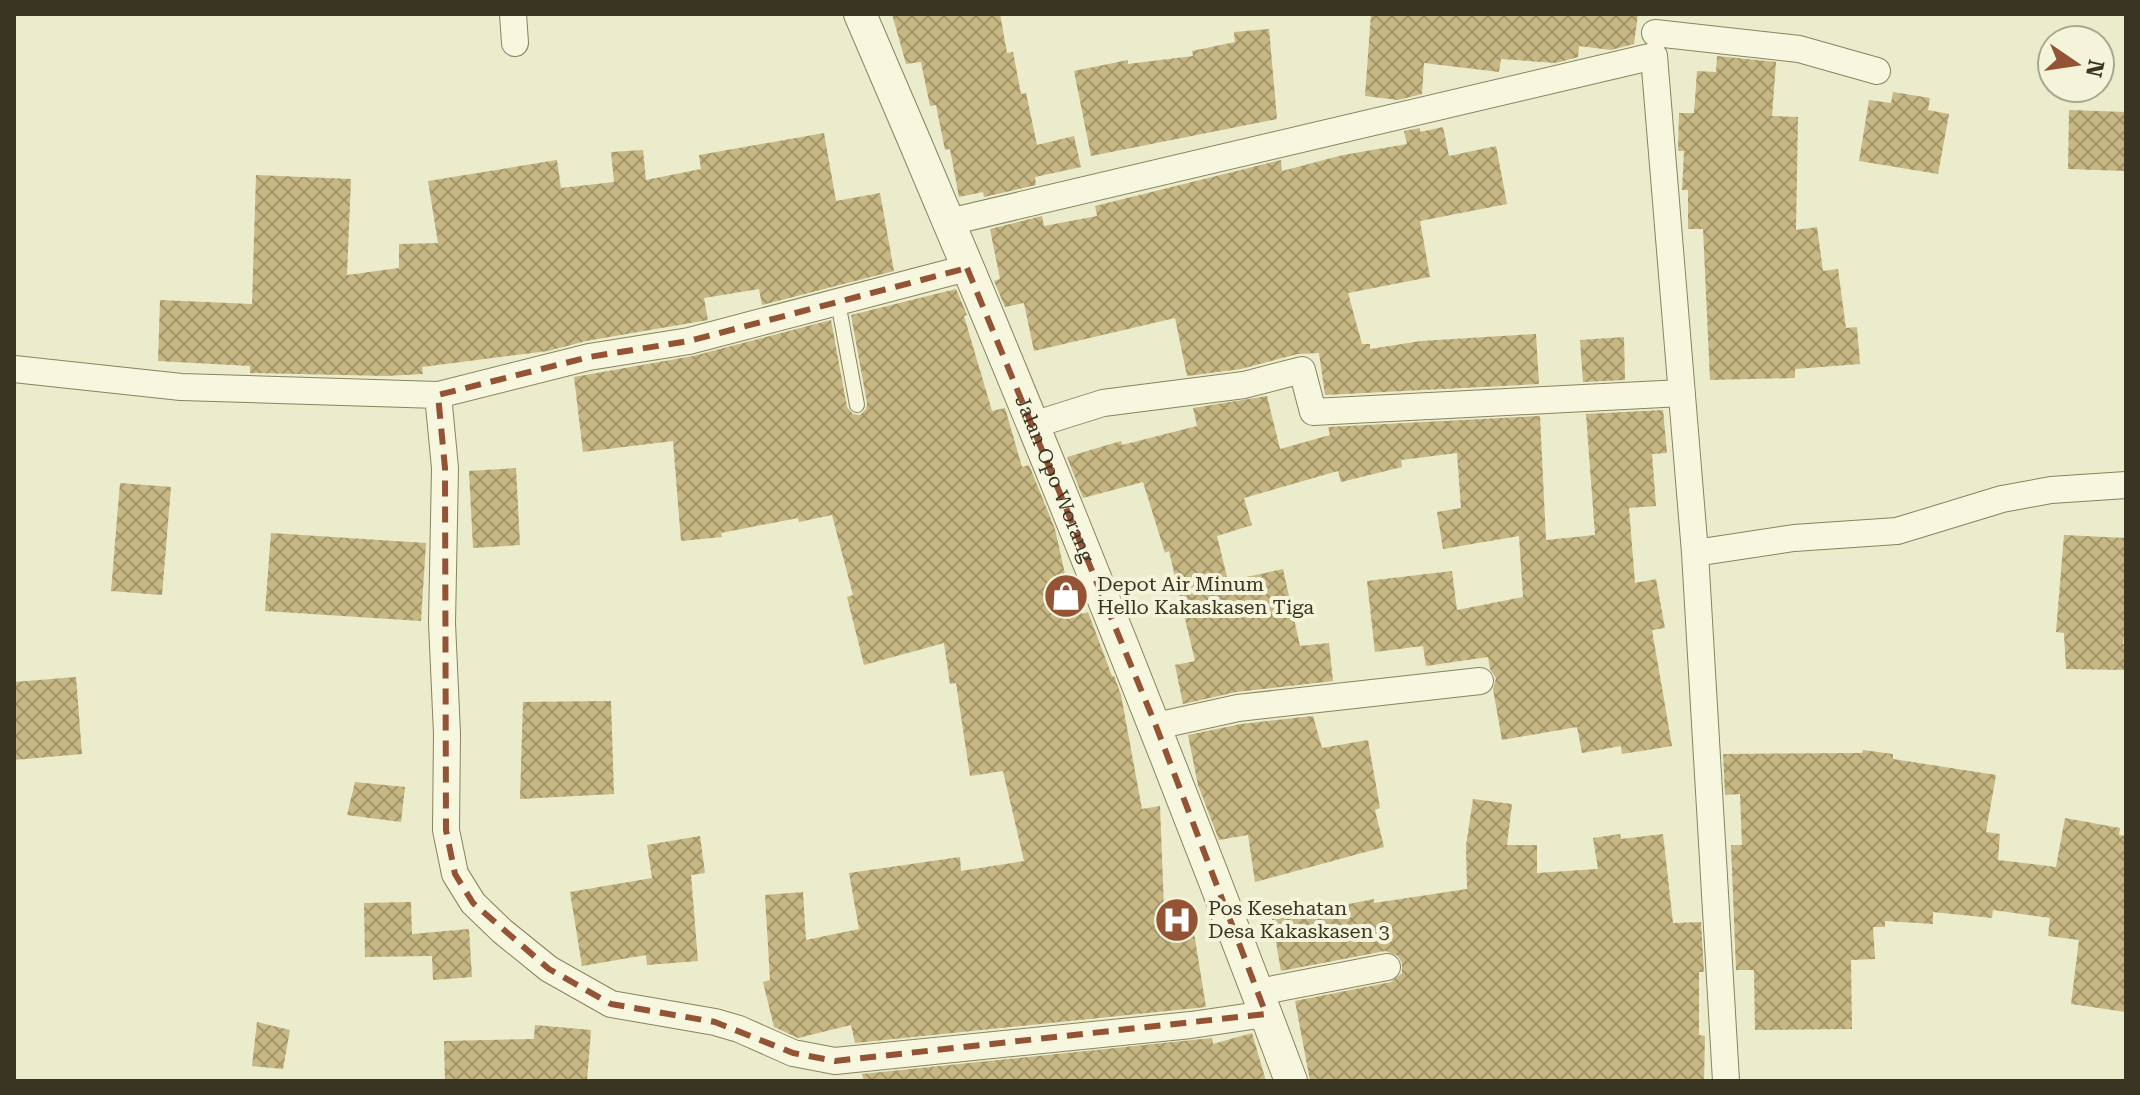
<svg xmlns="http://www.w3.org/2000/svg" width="2140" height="1095" viewBox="0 0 2140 1095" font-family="'Roboto Serif',serif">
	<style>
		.building { fill: url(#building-cross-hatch) }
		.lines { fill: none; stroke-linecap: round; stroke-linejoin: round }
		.service-casing { stroke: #888360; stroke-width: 16 }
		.minor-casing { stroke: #888360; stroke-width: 28 }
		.tertiary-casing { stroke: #888360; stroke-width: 34 }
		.service { stroke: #f6f7de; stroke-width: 14 }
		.minor { stroke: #f6f7de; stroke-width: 26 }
		.tertiary { stroke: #f6f7de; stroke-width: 32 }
		.marked { fill: none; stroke: #935334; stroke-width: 6; stroke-dasharray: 16 10; stroke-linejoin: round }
		.labels { text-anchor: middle; stroke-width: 8; stroke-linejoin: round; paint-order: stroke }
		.street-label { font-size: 20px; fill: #3a3522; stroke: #f3f4da }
		.poi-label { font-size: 20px; fill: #3a3522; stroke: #f3f4da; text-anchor: start }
	</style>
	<defs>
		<pattern id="building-cross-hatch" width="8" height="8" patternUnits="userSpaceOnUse" patternTransform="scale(2)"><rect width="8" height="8" fill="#c7b783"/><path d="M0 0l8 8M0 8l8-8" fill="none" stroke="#a3966b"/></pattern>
	</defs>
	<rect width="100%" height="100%" fill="#ebeccb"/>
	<path class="building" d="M892 14H1000L1007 53 1013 52 1021 94 1026 93 1037 145 1074 136 1081 167 1035 177 1036 185 984 197 983 192 959 197 950 149 945 150 936 105 930 106 921 62 906 64Z
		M1371 14H1638L1634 44 1611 50 1579 46 1578 57 1556 63 1501 59 1499 72 1424 63 1422 94 1398 100 1365 96Z
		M1269 29 1277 119 1091 156 1074 71 1128 60V64L1193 56 1192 51 1235 42 1234 32Z
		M1717 56 1776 62 1772 116 1798 117 1796 230 1817 227 1823 271 1838 269 1846 328 1857 327 1860 364 1795 369V378L1710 380 1703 229H1688V190H1682L1684 151H1678L1679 113H1694L1697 71 1716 72Z
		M1893 92 1930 98 1928 110 1949 114 1938 174 1859 161 1869 100 1891 103Z
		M2069 110 2126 112 2125 171 2068 169Z
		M1443 127 1449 156 1496 146 1507 204 1420 221 1430 277 1348 293 1362 344H1370V349L1421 341 1536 334 1539 384 1325 395 1319 353 1298 354 1241 369 1187 376 1175 318 1034 351 1024 303 1005 307 994 281 1000 279 990 229 1042 216 1044 226 1097 216 1095 206 1281 160 1282 171 1343 155 1407 144 1404 131 1420 128V132Z
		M824 133 836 201 880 193 894 271 762 305 759 289 704 298 708 320 586 341 548 351 422 367 423 374 386 376 250 373V366L158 361 160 300 252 304 256 175 351 179 347 275 399 268V244L438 243 428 181 557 160 561 188 614 182 611 152 643 150 646 180 701 169 699 155Z
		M956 289 967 315 964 316 992 411 1005 408 1022 467 1029 465 1055 529 1067 583 1074 582 1082 614 1088 612 1112 676H1114L1121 695 1142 809 1160 806 1164 910 1190 908 1206 1007 855 1043 851 1025 798 1038 774 1027 763 982 770 980 765 895 803 892 806 940 859 929 849 873 960 857 961 871 1024 861 1003 771 970 776 956 683 950 684 944 643 864 665 847 597 853 595 832 515 799 522 798 518 721 533 722 537 681 541 673 441 583 452 574 377 693 356 831 320 847 407 853 414 860 415 866 409 867 403 851 315Z
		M1624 337 1625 380 1583 382 1580 340Z
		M1267 396 1280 449 1330 435 1328 427 1540 416 1546 540 1595 535 1586 414 1663 410 1667 453 1652 454 1656 506 1629 508 1635 583 1656 579 1665 628 1652 630 1672 746 1622 754 1621 746 1582 753 1577 727 1502 740 1493 689 1496 678 1490 669 1488 657 1426 666 1423 646 1375 652 1367 581 1452 571 1457 610 1523 597 1519 536 1443 549 1437 512 1461 508 1457 453 1401 460 1402 467 1341 482 1338 471 1244 498 1252 525 1217 536 1228 581 1283 569 1300 646 1329 643 1333 681 1236 692 1183 704 1175 665 1195 661 1169 551 1165 553 1143 482 1083 498 1067 457 1121 441 1122 445 1197 426 1193 408Z
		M516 468 520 545 473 548 469 471Z
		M120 483 171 487 162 595 111 591Z
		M271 533 426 543 421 621 265 611Z
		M2064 535 2126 538V618L2123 644H2126V670L2066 669 2064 633 2056 632Z
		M76 677 82 754 14 760V682Z
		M611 701 614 794 520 799 523 702Z
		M1313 716 1322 748 1368 740 1380 808 1375 810 1384 847 1255 882 1248 835 1219 840 1198 785 1188 735 1241 724Z
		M1863 750 1893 754V759L1996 775 1986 832 2000 834 1998 860 2056 867 2065 818 2120 828 2119 835 2126 836V1012L2071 1004 2079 940 2048 936 2050 918 1993 910 1992 918 1933 912V924L1885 921V927H1873L1875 959 1851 960 1852 1029 1755 1030 1754 970H1736L1731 845H1742L1740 794 1725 795 1723 754 1862 753Z
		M355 782 405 787 401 822 347 815Z
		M1473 799 1512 804 1507 845H1537V873L1598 869 1593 838 1620 834 1621 839 1663 834 1673 923 1701 922 1704 972H1699V1035L1705 1036 1704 1081H1310L1295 1001 1391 982 1402 973V963L1398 956 1385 951 1281 971 1272 919 1374 899V903L1467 889 1466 846Z
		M700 836 705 873 691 875 698 961 647 965 646 955 582 966 570 892 652 878 647 845Z
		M411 902 412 934 469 929 472 977 433 980 432 956 365 957 364 903Z
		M257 1022 290 1030 283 1069 252 1066Z
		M535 1025 591 1030 587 1081H445L444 1041 534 1039Z
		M1252 1033 1266 1081H864L862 1074 1212 1038 1213 1044Z"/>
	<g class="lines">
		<g class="service-casing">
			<path id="service" d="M838 302 857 405"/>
		</g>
		<g class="minor-casing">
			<path id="minor" d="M513 14 515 43
				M1655 33 1799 49 1877 71
				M949 222 1654 56 1695 553 1726 1081
				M14 369 181 387 438 395 589 357 689 341 967 268
				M438 395 445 468 442 623 447 734 446 830 455 874 473 903 502 931 549 969 611 1004 715 1022 739 1029 793 1053 835 1061 1191 1025 1266 1014
				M1033 425 1103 403 1244 385 1302 370 1313 412 1682 393
				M1695 553 1794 538 1897 531 2002 499 2051 490 2126 485
				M1156 726 1238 708 1480 681
				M1259 992 1387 967"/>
		</g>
		<g class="tertiary-casing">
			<g id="tertiary">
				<path id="s1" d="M860 14C1012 366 1156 722 1291 1081"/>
			</g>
		</g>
		<use href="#service" class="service"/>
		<use href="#minor" class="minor"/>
		<use href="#tertiary" class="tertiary"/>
	</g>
	<path class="marked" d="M967 268 1156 726 1266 1014 835 1061 793 1053 715 1022 611 1004 549 969 473 903 455 874 446 830 445 468 438 395 589 357 689 341Z"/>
	<defs>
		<g id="shop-disc" transform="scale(2.3)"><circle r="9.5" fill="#935334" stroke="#f3f4da"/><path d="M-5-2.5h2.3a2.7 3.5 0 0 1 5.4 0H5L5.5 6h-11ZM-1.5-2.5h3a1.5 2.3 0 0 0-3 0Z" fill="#fff"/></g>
		<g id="hospital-disc" transform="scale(2.3)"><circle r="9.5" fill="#935334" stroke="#f3f4da"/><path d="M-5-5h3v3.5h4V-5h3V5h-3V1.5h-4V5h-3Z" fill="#fff"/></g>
	</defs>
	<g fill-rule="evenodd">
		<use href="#shop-disc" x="1066" y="596"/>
		<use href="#hospital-disc" x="1177" y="920"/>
	</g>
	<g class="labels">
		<g class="street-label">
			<text dy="7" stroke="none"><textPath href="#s1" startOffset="504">Jalan Opo Worang</textPath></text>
		</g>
		<g class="poi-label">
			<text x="1097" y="591">Depot Air Minum<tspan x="1097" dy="23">Hello Kakaskasen Tiga</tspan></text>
			<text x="1208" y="915">Pos Kesehatan<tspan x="1208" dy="23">Desa Kakaskasen 3</tspan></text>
		</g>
	</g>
	<rect width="2140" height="1095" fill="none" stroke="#3a3522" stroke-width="32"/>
	<g transform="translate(2076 64) rotate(103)"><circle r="38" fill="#f3f4da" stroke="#a9a890" stroke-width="2"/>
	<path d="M0-6L14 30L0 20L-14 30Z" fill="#935334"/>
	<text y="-12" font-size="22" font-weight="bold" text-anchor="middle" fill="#3a3522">N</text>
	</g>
</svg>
